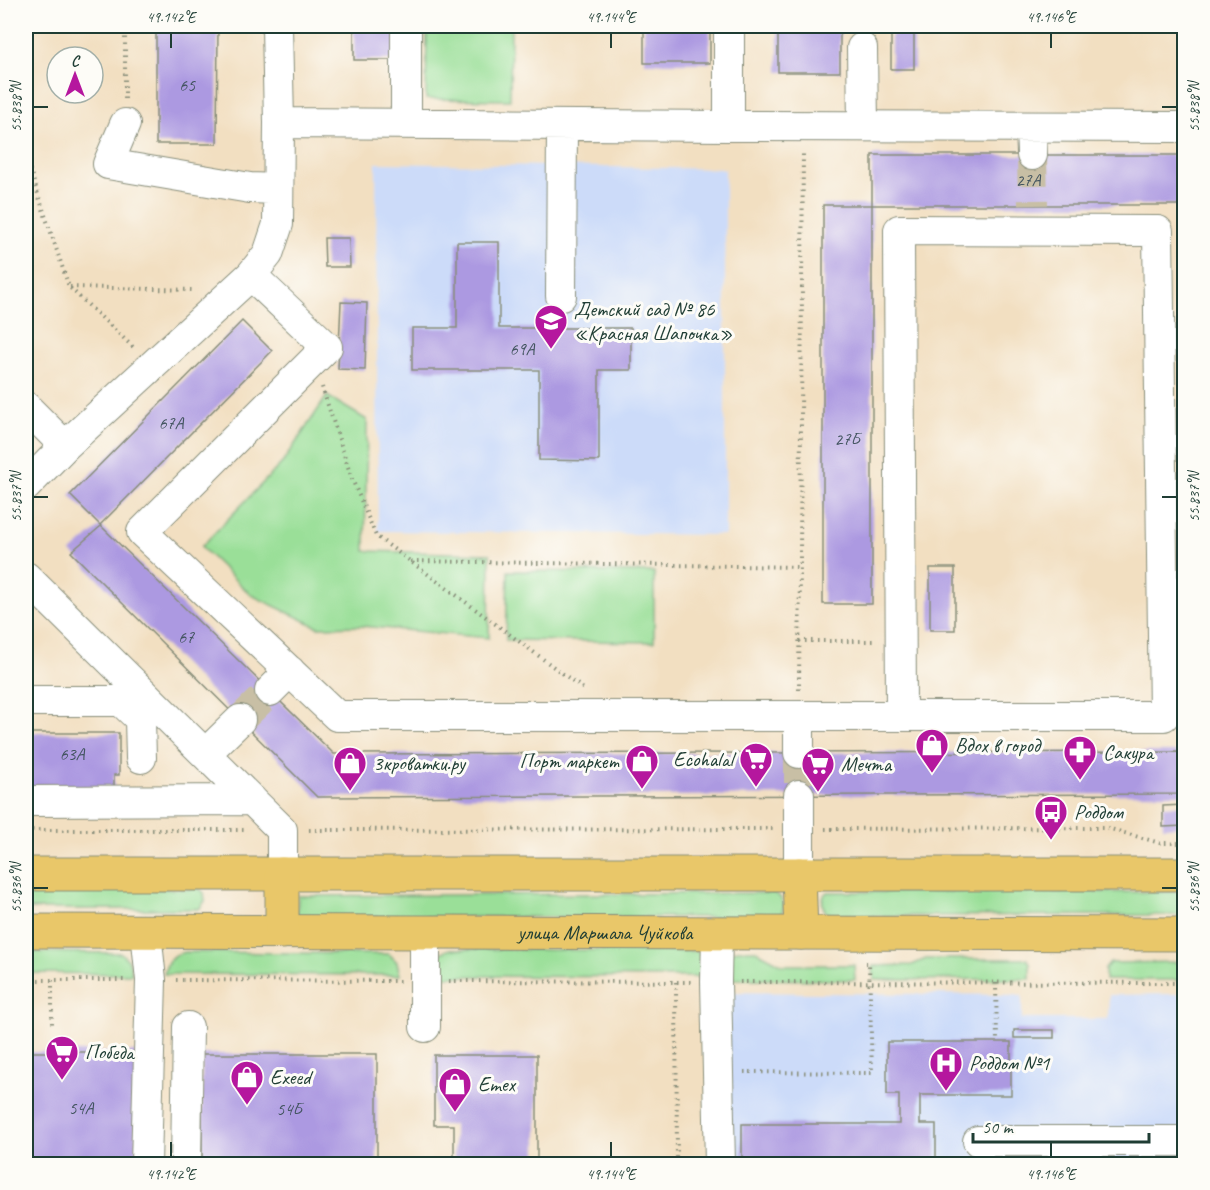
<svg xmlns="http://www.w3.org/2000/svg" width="1210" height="1190" viewBox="0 0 1210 1190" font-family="Caveat,sans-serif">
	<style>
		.built { fill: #ccdbf9 }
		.green { fill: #9adf98; stroke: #5c8e66; stroke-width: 1.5 }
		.building { fill: #ac99e1 }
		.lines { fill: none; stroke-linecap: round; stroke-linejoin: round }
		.minor-tunnel { stroke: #c8bfa5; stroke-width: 30; stroke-dasharray: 30 15; stroke-linecap: butt }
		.minor-casing { stroke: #888e7a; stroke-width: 32 }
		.major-casing { stroke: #888e7a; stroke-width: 35 }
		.path { stroke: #888e7a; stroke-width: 4; stroke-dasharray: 1.5 4.5; stroke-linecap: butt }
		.minor { stroke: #fff; stroke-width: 30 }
		.major { stroke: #e9c769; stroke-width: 33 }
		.ticks { fill: none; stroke: #1f3d34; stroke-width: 2 }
		.labels { text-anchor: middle; stroke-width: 6; stroke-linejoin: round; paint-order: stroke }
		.number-label { font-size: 18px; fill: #42545f }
		.poi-label { font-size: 21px; fill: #1f3d34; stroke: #fdfcf7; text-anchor: start }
		.street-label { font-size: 21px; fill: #1f3d34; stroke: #fdfcf7 }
		.neatline { fill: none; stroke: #1f3d34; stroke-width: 2 }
		.ticks-label { font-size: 15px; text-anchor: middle; fill: #1f3d34 }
	</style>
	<rect width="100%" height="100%" fill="#fdfcf7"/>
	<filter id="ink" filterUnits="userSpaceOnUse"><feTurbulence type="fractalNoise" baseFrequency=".0167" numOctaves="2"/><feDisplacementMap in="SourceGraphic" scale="12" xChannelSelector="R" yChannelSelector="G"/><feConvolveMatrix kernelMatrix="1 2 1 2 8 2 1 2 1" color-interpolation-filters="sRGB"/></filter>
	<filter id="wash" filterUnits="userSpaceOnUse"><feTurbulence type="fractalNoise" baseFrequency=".008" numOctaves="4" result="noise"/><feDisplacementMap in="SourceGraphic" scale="24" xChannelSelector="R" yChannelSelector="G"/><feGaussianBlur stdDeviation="1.35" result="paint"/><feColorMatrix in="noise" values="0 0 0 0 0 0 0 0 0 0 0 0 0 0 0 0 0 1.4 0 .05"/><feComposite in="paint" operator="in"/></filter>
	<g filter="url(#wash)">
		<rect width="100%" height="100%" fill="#f2dfc1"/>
		<path class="built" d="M376 163 725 169V535L378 531Z
			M716 992 1022 995V1019H1108L1109 995 1184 994V1164H709Z"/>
		<path class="green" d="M427 26H511L510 100 426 99Z
			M327 396 367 420 365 551 490 554 489 638 361 626 318 627 251 595 201 547 283 462Z
			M508 571 654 572V642L506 640Z
			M26 889H200L204 893 205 901 199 909H26Z
			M827 892H1184V915L830 916C823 911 819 899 827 892Z
			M774 893 780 897 784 905 782 913 777 917H297L298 896Z
			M451 949 697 951 702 955 706 977 429 976 437 954Z
			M737 950H755L783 965H854L855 980 723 979 730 952Z
			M26 952 121 953 129 961 132 974 26 973Z
			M186 952 389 954 397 962 400 975 164 974C167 961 171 954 186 952Z
			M926 959H1027L1030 963V979L874 980 873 966 912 965Z
			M1184 962V980H1105V969L1110 963Z"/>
		<g id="blocks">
			<path class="building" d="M156 26H218L217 144H156Z
				M354 26H396V60H354Z
				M644 26H710V63H644Z
				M778 26H840V72H778Z
				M914 33V69H891V34Z
				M872 155H1184V205H872Z
				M823 205H872V604H823Z
				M324 238H349L350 267H325Z
				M457 242H499V328H631V370H599V461L539 460V370H412V328H457Z
				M341 302 367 303 365 370 338 369Z
				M242 321 272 351 100 525 70 495Z
				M101 526 334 754 1184 752V794L317 797 71 552Z
				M930 568H955V630H930Z
				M26 733H119V775H114V788H26Z
				M1184 805V826L1163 827V806Z
				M1014 1030H1054V1038H1014Z
				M887 1042H1011V1095H920V1124H936V1164H742V1124H899V1095H887Z
				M26 1052H136V1164H26Z
				M202 1054H377V1164H202Z
				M434 1055H537V1164H454V1125H434Z"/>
		</g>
	</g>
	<g filter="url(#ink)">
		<use href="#blocks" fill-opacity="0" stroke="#888e7a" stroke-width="1.5"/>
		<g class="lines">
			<path class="minor-tunnel" d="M1032 155 1033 205
				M240 720 270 691
				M799 753V795"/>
			<g class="minor-casing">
				<path id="minor" d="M277 26 279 123
					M406 26V124
					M862 48 863 126
					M125 124 108 164 250 188 277 189
					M729 126 1184 127
					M1031 127 1032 155
					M251 275 327 347 142 532 337 716C613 716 889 716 1164 716L1158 231 899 230 901 716
					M561 296 562 125
					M26 407 65 446
					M26 486 65 446 251 275 268 254 278 224 279 123 729 126V26
					M26 577 282 830V874
					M270 691 290 671
					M26 701H121L140 719 141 758
					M799 716V753
					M205 754 240 720
					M799 795V874
					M26 801 252 800
					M146 932 151 980 146 1164
					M717 933 716 982 720 1164
					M425 1027V932
					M978 1141H1184
					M186 1164 188 1027"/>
			</g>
			<g class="major-casing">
				<g id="major">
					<path d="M26 874H1184"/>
					<path d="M799 874 801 933"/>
					<path id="s1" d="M26 931 1184 934"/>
					<path d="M282 932V874"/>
				</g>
			</g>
			<path class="path" d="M26 31 32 26
				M125 99V26
				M26 158 69 287 133 347
				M70 287 195 290
				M322 387 352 479 376 536 585 690
				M411 561 800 567
				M799 641H877
				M799 690 803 151
				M825 829 1107 828 1160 843H1184
				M26 830H244
				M309 830 775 829
				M26 980H127
				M52 980V1025
				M176 980 400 981
				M449 981 691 982
				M676 982 677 1164
				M740 982 1184 983
				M996 983 997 1042
				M744 1072 872 1073 869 963H866"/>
			<use href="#minor" class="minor"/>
			<use href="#major" class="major"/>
		</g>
	</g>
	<path class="ticks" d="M171 33V48M611 33V48M1051 33V48M33 107H48M1162 107H1177M33 497H48M1162 497H1177M33 888H48M1162 888H1177M171 1142V1157M611 1142V1157M1051 1142V1157"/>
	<defs>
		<g id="school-pin" transform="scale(1.725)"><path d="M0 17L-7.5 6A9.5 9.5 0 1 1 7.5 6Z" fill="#b5179e" stroke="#fdfcf7"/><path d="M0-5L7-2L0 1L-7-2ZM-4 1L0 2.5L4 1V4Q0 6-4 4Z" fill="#fff"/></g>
		<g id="shop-pin" transform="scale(1.725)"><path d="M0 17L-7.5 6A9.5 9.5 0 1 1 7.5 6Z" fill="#b5179e" stroke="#fdfcf7"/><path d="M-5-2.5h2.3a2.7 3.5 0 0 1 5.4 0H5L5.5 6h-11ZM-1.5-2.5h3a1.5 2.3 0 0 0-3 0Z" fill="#fff"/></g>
		<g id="pharmacy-pin" transform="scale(1.725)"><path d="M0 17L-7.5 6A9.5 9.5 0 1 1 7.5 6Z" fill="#b5179e" stroke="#fdfcf7"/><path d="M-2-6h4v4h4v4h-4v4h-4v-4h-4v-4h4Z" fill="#fff"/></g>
		<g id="supermarket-pin" transform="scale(1.725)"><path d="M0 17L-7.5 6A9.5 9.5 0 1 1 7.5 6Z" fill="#b5179e" stroke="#fdfcf7"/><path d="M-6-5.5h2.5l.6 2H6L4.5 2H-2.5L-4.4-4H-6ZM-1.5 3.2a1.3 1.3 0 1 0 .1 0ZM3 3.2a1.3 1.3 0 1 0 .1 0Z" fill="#fff"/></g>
		<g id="bus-pin" transform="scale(1.725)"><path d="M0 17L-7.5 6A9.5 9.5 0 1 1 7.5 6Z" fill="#b5179e" stroke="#fdfcf7"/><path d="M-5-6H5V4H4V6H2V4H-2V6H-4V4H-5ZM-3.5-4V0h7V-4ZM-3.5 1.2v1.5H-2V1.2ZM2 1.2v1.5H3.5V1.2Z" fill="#fff"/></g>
		<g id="hospital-pin" transform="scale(1.725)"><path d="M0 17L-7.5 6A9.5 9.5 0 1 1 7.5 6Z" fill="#b5179e" stroke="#fdfcf7"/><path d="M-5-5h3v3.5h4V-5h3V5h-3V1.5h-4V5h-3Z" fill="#fff"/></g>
	</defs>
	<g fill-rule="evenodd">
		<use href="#school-pin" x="551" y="321"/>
		<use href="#shop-pin" x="932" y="745"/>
		<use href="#pharmacy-pin" x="1080" y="752"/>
		<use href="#supermarket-pin" x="756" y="759"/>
		<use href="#shop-pin" x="642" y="761"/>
		<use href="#shop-pin" x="350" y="763"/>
		<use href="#supermarket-pin" x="818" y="764"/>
		<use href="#bus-pin" x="1051" y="812"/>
		<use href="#supermarket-pin" x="62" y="1052"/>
		<use href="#hospital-pin" x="946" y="1063"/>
		<use href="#shop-pin" x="247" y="1077"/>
		<use href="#shop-pin" x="455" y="1084"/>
	</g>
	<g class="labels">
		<g class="number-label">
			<text x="187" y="91">65</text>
			<text x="1028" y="186">27А</text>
			<text x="522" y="355">69А</text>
			<text x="171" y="429">67А</text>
			<text x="847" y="445">27Б</text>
			<text x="186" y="643">67</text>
			<text x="72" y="760">63А</text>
			<text x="81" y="1114">54А</text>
			<text x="289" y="1115">54Б</text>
		</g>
		<g class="poi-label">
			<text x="574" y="316">Детский сад № 86<tspan x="574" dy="24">«Красная Шапочка»</tspan></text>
			<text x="955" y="752">Вдох в город</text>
			<text x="1103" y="759">Сакура</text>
			<text x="733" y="766" text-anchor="end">Ecohalal</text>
			<text x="619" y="768" text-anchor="end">Порт маркет</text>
			<text x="373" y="770">3кроватки.ру</text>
			<text x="841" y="771">Мечта</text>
			<text x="1074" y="819">Роддом</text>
			<text x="85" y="1059">Победа</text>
			<text x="969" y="1070">Роддом №1</text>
			<text x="270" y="1084">Exeed</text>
			<text x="478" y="1091">Emex</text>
		</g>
		<g class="street-label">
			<text dy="7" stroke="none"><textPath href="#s1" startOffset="579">улица Маршала Чуйкова</textPath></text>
		</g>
	</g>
	<rect width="1210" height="1190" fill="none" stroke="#fdfcf7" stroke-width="66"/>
	<g transform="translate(75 75)"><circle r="28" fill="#fdfcf7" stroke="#a4b0a9" stroke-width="1.5"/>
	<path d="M0-4.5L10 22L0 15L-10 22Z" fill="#b5179e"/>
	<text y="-9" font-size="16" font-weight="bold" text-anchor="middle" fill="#1f3d34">С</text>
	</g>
	<path d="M973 1133v9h176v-9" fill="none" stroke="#1f3d34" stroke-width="3"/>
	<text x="982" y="1133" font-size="18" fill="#1f3d34" stroke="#fdfcf7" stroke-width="4.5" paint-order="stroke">50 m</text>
	<rect x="33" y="33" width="1144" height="1124" class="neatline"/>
	<g class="ticks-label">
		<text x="171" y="22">49.142°E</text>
		<text x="611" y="22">49.144°E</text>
		<text x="1051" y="22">49.146°E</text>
		<text transform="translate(16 107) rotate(-90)" y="5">55.838°N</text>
		<text transform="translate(1194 107) rotate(-90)" y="5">55.838°N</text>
		<text transform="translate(16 497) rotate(-90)" y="5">55.837°N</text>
		<text transform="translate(1194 497) rotate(-90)" y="5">55.837°N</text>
		<text transform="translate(16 888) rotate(-90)" y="5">55.836°N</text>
		<text transform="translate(1194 888) rotate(-90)" y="5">55.836°N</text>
		<text x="171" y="1179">49.142°E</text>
		<text x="611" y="1179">49.144°E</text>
		<text x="1051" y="1179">49.146°E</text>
	</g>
</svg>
